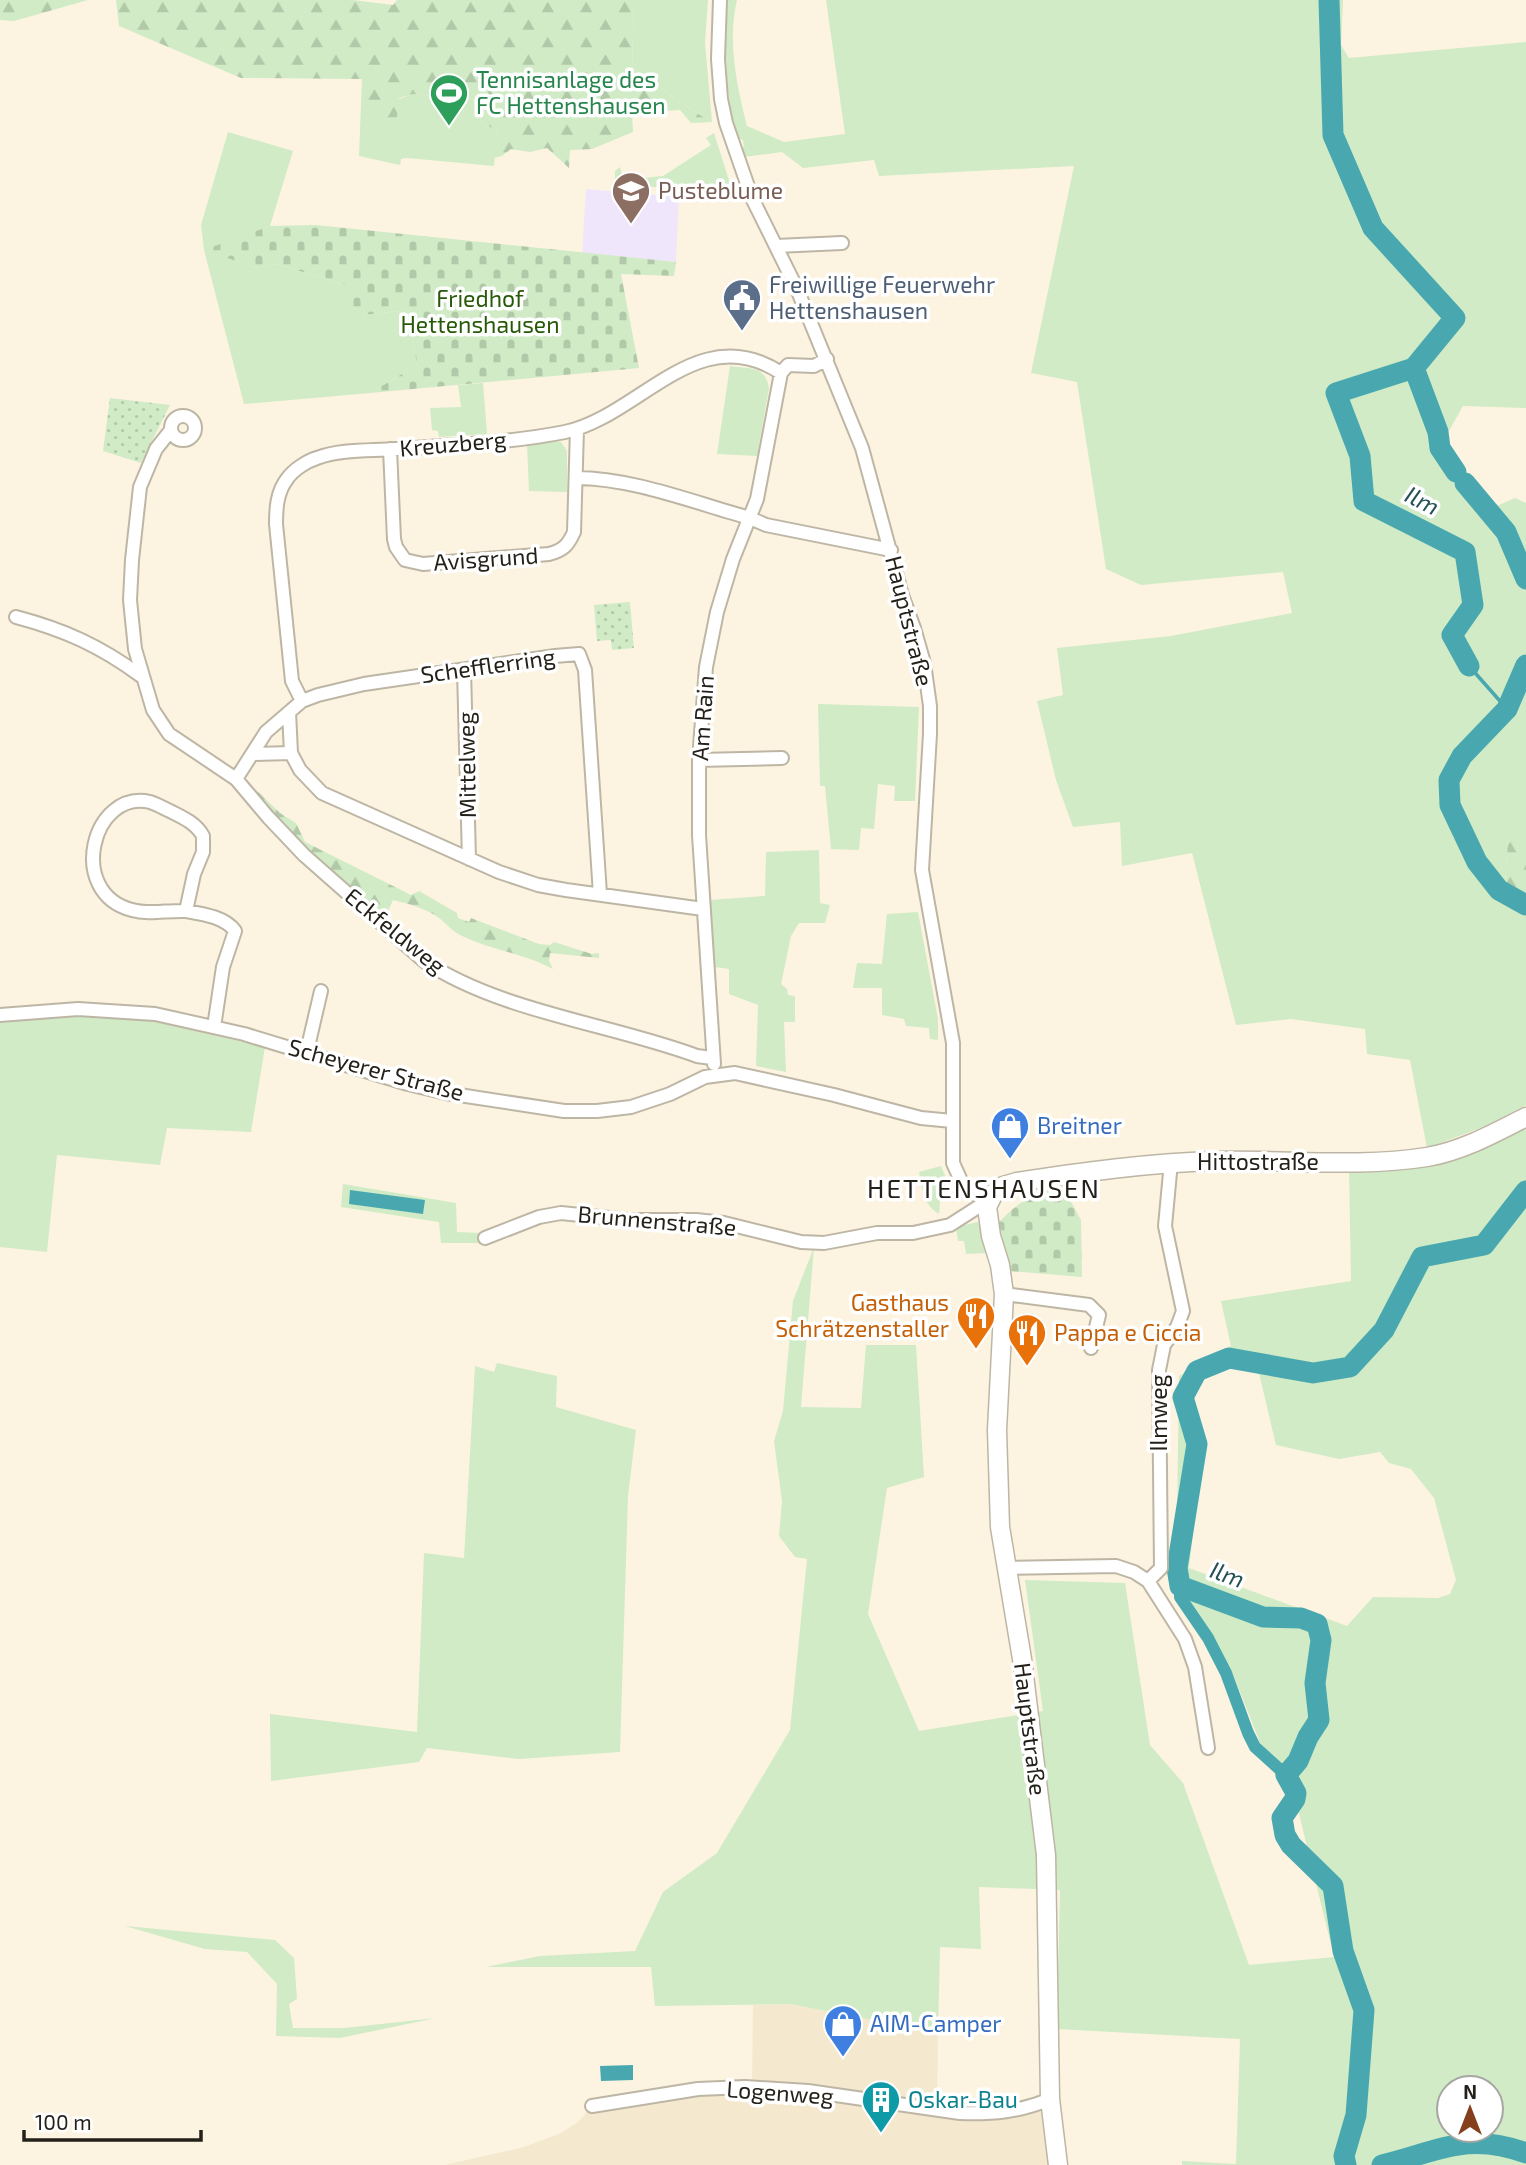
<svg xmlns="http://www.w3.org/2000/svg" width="1526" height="2165" viewBox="0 0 1526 2165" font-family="'Exo 2',sans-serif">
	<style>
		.built { fill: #f4e8cf }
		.education { fill: #efe6fb }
		.grass { fill: #d0ebc5; fill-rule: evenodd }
		.forest { fill: url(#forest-firs) }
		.cemetery { fill: url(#cemetery-stones) }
		.park { fill: url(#park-dots) }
		.water { fill: #49a8af }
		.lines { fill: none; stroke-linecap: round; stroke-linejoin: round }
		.stream { stroke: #49a8af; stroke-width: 3.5 }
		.canal { stroke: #49a8af; stroke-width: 12 }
		.river { stroke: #49a8af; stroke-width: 21 }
		.street-casing { stroke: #beb6a5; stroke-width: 16 }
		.secondary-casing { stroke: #beb6a5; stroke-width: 21 }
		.street { stroke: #fff; stroke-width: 12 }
		.secondary { stroke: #fff; stroke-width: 18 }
		.labels { text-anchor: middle; stroke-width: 7; stroke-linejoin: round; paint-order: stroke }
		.leisure-label { font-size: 23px; fill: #27864d; stroke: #fff; text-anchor: start }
		.education-label { font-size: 23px; fill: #785e54; stroke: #fff; text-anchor: start }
		.service-label { font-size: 23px; fill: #4e5e75; stroke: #fff; text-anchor: start }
		.park-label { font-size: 23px; fill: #285908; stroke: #fff }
		.street-label { font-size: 23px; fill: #24211a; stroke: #fff }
		.shop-label { font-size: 23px; fill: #366cbe; stroke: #fff; text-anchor: start }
		.food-label { font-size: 23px; fill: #c56008; stroke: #fff; text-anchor: end }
		.culture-label { font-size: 23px; fill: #0d838f; stroke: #fff; text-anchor: start }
		.water-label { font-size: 24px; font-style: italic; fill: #265154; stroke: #fff }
		.quarter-label { font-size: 26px; letter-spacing: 2px; fill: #24211a; stroke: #fff }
	</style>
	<defs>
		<pattern id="forest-firs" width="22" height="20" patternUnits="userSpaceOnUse" patternTransform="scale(1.75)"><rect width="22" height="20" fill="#d0ebc5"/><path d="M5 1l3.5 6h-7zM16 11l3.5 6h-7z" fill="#b2c9a9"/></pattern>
		<pattern id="cemetery-stones" width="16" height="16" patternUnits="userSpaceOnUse" patternTransform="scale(1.75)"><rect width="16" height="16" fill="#d0ebc5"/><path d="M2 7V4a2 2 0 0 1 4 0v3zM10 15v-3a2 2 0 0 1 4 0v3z" fill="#b2c9a9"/></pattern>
		<pattern id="park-dots" width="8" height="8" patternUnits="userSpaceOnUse" patternTransform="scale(1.75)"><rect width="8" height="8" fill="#d0ebc5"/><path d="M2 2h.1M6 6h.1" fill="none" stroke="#b2c9a9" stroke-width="1.8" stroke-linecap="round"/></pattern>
	</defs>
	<rect width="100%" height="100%" fill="#fcf4e1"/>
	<path class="built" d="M790 2004 893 2024 938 2035 937 2111 960 2113 1050 2099 1064 2165H445L524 2147 561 2133 578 2122 592 2106 752 2088 753 2005Z"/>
	<path class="education" d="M586 189 679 197 676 262 582 254Z"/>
	<path class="grass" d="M634 0H708L705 43 712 122 693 111 632 67Z
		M727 0H737C727 41 737 87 747 126L784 142 845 134 826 0H1343L1341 45 1349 58 1526 42V408L1463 406 1441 445 1490 509 1515 498 1526 503V839H1508L1505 884 1526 898V1105L1491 1124 1427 1148 1410 1060 1367 1054 1365 1029 1291 1019 1236 1025 1192 853 1122 866 1120 822 1073 827 1056 780 1037 701 1063 695 1057 648 1171 636 1292 613 1283 572 1141 585 1106 569 1077 382 1031 373 1074 166 879 176 874 160 803 168 782 152 744 157 741 150 744 146 743 140 738 138C724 92 725 47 727 0Z
		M362 79 399 99 413 94 477 100 481 123 497 130 494 166 407 158 401 159 400 165 359 156Z
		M228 132 293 151 270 226 205 250 256 268 276 264 347 285 363 315 408 310 417 365 370 393 244 404 204 250 201 225Z
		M714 133 733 193 615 184V171L620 167 623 180 663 176 711 145 706 138Z
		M730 366C749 369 765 365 769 388L757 456 717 454Z
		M483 383 487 434 439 437 438 431 432 430 430 408 461 407 458 385Z
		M554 441 561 442 567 451V492L529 491 527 444Z
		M818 704 919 707 915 801H894L895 786 878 784 874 829 861 828 859 850 831 849 825 786H820Z
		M819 850 820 903 830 905 825 923H799L791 936 781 984 787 989 788 995 795 996V1022H784L786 1072 756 1066 758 1005 729 994V969L715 967 710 900 765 896 766 852Z
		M918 912 938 1019V1040L930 1039 929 1028 906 1026 904 1019 882 1015V988H853L857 963 882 964 887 914Z
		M71 1016 148 1020 265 1047 251 1132 167 1128 160 1165 57 1155 47 1252 0 1247V1023Z
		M1526 1123V2165H1182V2161L1236 2164 1240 2039 1057 2029 1060 1890 979 1887 981 1949 940 1947 938 2035 893 2024 790 2004 655 2006 651 1967H486L540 1956 635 1951 663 1892 717 1853 790 1730 807 1559 795 1557 779 1536 782 1501 774 1441 783 1411 793 1301 814 1247 801 1407 861 1408 866 1345H916L924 1477 887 1488 868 1614 919 1731 1043 1711 1025 1580 1125 1583 1150 1745 1183 1783 1249 1965 1334 1957 1291 1781 1265 1755 1234 1677 1176 1587 1179 1376 1231 1346 1221 1301 1351 1281 1349 1168 1427 1164ZM1236 1364 1258 1369 1276 1445 1339 1459 1380 1452 1389 1463 1411 1469 1434 1498 1456 1580 1450 1594 1438 1598 1373 1597 1347 1626 1189 1568 1204 1438 1190 1397 1198 1380ZM1449 2088H1491V2130H1449Z
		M941 1166 950 1187 961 1196 962 1200 940 1201 939 1214C922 1203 923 1191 919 1172Z
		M343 1184 456 1203 457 1232 480 1233 479 1243H441L439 1222 341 1207Z
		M978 1222 987 1253 966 1254 964 1241H958L956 1227Z
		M497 1363 557 1376 556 1407 636 1430 628 1496 620 1752 519 1759 427 1748 419 1762 271 1781 270 1714 417 1732 424 1553 464 1558 475 1366 494 1372Z
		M125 1926 275 1940 294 1958 297 1999 289 2004 293 2028H344L436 2018 340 2038 276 2036 277 1984 247 1952 205 1949Z"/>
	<path class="forest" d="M0 0H88L14 21 0 20Z
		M116 0H353L393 5 397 0H634L632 67 693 111 712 122 691 123 680 110 632 113 633 132 592 149 570 150 569 168 547 148 530 152 511 149 502 156 494 158 497 130 481 123 477 100 413 94 399 98 396 126 366 116 362 79 241 78 119 26Z
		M254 788 280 813 296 823 305 842 411 895 419 891 457 913 458 918 469 922 471 918 539 944 550 945 554 942 592 954 599 953V958L550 953 549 961 553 969C523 953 490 950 460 935 452 931 446 923 439 918 425 908 409 904 393 900L385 918 301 847 268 807 256 799Z
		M1508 839H1526V898L1505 885Z"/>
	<path class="cemetery" d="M316 225 676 262 674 276 621 274 639 368 370 393 417 365 408 310 363 315 347 301V285L276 264 256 268 204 250 270 226Z
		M1059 1180 1081 1220 1082 1277 1009 1271 999 1222C1017 1203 1036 1192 1059 1180Z"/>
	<path class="park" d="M110 398 170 405 141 463 103 451Z
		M630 602 634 648 612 650 611 640 597 641 594 605Z"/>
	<path class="water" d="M350 1190 425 1200 423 1214 349 1204Z
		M633 2065V2080L601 2081 600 2066Z"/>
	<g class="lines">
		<path class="stream" d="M1469 666 1507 709"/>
		<path class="canal" d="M1180 1586V1597L1208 1638 1226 1673 1248 1733 1255 1747 1286 1775"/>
		<path class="river" d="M1329 0 1333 135 1373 228 1455 318 1414 368 1336 393 1360 456 1364 501 1465 552 1473 605 1452 635 1469 666
			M1414 368 1438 432 1440 448 1456 472
			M1465 483 1506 532 1526 579
			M1526 665 1507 709 1462 756 1449 780 1450 805 1477 862 1499 890 1526 905
			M1346 2165 1344 2156 1356 2115 1364 2010 1343 1951 1333 1886 1291 1845 1285 1835 1282 1818 1295 1799 1296 1793 1286 1775 1298 1761 1308 1737 1319 1720 1315 1683 1321 1640 1317 1624 1301 1618 1263 1617 1180 1586 1177 1568 1197 1444 1183 1397 1197 1371 1229 1358 1313 1373 1350 1367 1384 1330 1422 1257 1484 1245 1526 1191
			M1382 2165C1437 2152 1467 2131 1526 2153"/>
		<g class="street-casing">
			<path id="street" d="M720 0 718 59 721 99 726 123 752 198 797 289 862 448 902 595 914 628 924 663 930 706V734L922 870 953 1043V1163L962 1183 973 1192 989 1200
				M776 246 842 243
				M171 428a12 12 0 1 1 24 0a12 12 0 1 1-24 0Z
				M171 430 156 449 140 487 132 560 130 600 135 649 153 710 169 734 236 779 268 817 304 855 424 961C501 1012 611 1024 697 1056L712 1058
				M390 449 394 539 396 547 405 560 423 564 549 554C564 550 568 545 574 532L577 429
				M576 478C633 478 695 503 750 518L766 525 891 550
				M16 617C65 630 100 646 141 676
				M464 670 469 859
				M302 701 292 681 276 524C276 508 277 492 287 479 293 470 307 461 317 458 341 449 370 451 396 449 452 445 509 443 565 432 640 416 698 318 781 373L788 365 814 366 827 359
				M291 753 300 770 322 793 499 872 538 885 566 890 703 909
				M254 754 291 753 289 712
				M699 760 782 758
				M236 779 266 732 302 701 318 695 364 684 555 656 579 654 585 670 600 894
				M186 911C168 910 149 915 132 910 66 893 92 789 150 802 157 804 163 808 170 811 182 817 196 823 203 836V852L194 874 186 911C203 914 225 917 235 931L223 967 214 1027
				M0 1015 78 1009 155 1014 244 1034 408 1084 446 1093 564 1111H597L631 1107 670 1094 705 1077 735 1073 834 1095 921 1118 952 1121
				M307 1051 321 991
				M714 1064 699 835V760L706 667 717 612 733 559 757 499 781 373
				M485 1238 539 1217 561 1213 628 1220H696L724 1223 801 1242 824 1243 877 1233H913L950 1225 989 1200
				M1004 1294 1089 1305 1099 1315 1091 1348
				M1006 1568 1116 1566 1134 1572 1148 1581 1185 1639 1195 1667 1208 1748
				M1148 1581 1161 1568 1159 1370 1164 1345 1177 1327 1183 1311 1165 1226 1171 1162
				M592 2106 698 2089 745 2087 808 2091 960 2113C992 2114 1020 2112 1050 2099"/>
		</g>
		<g class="secondary-casing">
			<path id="secondary" d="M1058 2165 1050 2099 1046 1855 1022 1659 1000 1527 997 1430 1004 1294 1000 1265 991 1236 987 1207 994 1193 1003 1186 1017 1182C1083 1172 1148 1163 1214 1161 1285 1159 1357 1168 1427 1157 1462 1151 1495 1133 1526 1117"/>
		</g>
		<use href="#street" class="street"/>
		<use href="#secondary" class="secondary"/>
	</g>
	<defs>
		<g id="stadium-pin" transform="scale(2.0125)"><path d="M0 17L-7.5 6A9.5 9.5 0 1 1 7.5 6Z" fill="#2e9e5b" stroke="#fff"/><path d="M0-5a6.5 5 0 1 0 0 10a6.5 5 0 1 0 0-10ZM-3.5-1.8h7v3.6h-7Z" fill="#fff"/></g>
		<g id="school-pin" transform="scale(2.0125)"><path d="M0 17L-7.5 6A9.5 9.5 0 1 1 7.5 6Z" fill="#8d6e63" stroke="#fff"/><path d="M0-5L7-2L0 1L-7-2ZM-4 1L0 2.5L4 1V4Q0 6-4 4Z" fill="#fff"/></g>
		<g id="civic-pin" transform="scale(2.0125)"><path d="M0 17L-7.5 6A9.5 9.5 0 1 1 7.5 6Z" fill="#5c6f8a" stroke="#fff"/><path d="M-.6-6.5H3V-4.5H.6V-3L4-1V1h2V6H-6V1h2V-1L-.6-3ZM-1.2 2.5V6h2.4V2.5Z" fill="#fff"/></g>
		<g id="shop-pin" transform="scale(2.0125)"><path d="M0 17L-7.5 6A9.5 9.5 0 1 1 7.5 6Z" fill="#3f7fe0" stroke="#fff"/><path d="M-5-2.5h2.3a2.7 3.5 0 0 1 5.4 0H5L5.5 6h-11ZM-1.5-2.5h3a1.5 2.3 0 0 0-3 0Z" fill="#fff"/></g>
		<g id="restaurant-pin" transform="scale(2.0125)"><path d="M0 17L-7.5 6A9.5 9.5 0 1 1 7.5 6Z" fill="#e8710a" stroke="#fff"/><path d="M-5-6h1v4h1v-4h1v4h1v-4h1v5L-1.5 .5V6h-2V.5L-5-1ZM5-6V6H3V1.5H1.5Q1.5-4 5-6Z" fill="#fff"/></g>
		<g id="building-pin" transform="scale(2.0125)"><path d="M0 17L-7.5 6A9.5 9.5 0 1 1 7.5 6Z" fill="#0f9aa8" stroke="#fff"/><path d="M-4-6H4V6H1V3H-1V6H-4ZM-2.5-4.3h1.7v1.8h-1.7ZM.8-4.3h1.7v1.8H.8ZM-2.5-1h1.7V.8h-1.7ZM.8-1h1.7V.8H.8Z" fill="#fff"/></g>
	</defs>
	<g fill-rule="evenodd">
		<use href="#stadium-pin" x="449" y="93"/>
		<use href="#school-pin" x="631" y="191"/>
		<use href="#civic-pin" x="742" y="298"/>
		<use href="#shop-pin" x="1010" y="1126"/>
		<use href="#restaurant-pin" x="976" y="1316"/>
		<use href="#restaurant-pin" x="1027" y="1333"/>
		<use href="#shop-pin" x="843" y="2024"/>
		<use href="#building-pin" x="881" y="2100"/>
	</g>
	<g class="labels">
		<g class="leisure-label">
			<text x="476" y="88">Tennisanlage des<tspan x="476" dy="26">FC Hettenshausen</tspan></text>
		</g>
		<g class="education-label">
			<text x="658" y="199">Pusteblume</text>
		</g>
		<g class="service-label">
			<text x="769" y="293">Freiwillige Feuerwehr<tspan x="769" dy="26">Hettenshausen</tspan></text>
		</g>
		<g class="park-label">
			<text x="480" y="307">Friedhof<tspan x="480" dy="26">Hettenshausen</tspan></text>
		</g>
		<g class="street-label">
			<text transform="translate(453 444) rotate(-5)" y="8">Kreuzberg</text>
			<text transform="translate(486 559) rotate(-4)" y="8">Avisgrund</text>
			<text transform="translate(909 621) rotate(76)" y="8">Hauptstraße</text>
			<text transform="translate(488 666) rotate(-8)" y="8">Schefflerring</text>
			<text transform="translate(703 718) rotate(-86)" y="8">Am Rain</text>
			<text transform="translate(467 765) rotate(-91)" y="8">Mittelweg</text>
			<text transform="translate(395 931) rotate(39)" y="8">Eckfeldweg</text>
			<text transform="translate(376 1070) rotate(15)" y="8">Scheyerer Straße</text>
			<text x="1258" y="1170">Hittostraße</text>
			<text transform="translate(657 1221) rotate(5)" y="8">Brunnenstraße</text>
			<text transform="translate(1159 1413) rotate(-90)" y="8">Ilmweg</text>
			<text transform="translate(1030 1729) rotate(83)" y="8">Hauptstraße</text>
			<text transform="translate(780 2093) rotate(4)" y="8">Logenweg</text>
		</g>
		<g class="shop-label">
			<text x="1037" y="1134">Breitner</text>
			<text x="870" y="2032">AIM-Camper</text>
		</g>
		<g class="food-label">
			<text x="949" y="1311">Gasthaus<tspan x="949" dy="26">Schrätzenstaller</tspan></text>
			<text x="1054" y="1341" text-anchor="start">Pappa e Ciccia</text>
		</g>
		<g class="culture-label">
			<text x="908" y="2108">Oskar-Bau</text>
		</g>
		<g class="water-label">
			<text transform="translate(1422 501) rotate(27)" y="8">Ilm</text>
			<text transform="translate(1227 1575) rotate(20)" y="8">Ilm</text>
		</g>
		<g class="quarter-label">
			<text x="984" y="1198">HETTENSHAUSEN</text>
		</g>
	</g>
	<g transform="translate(1470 2109)"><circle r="33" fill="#ffffff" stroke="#a7a6a3" stroke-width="2"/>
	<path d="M0-5L12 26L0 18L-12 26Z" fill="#863f1d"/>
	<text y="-10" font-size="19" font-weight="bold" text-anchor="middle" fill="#24211a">N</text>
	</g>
	<path d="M24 2130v10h177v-10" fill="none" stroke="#24211a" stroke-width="3.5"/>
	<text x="35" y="2130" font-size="21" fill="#24211a" stroke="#ffffff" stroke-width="5" paint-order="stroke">100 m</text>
</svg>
